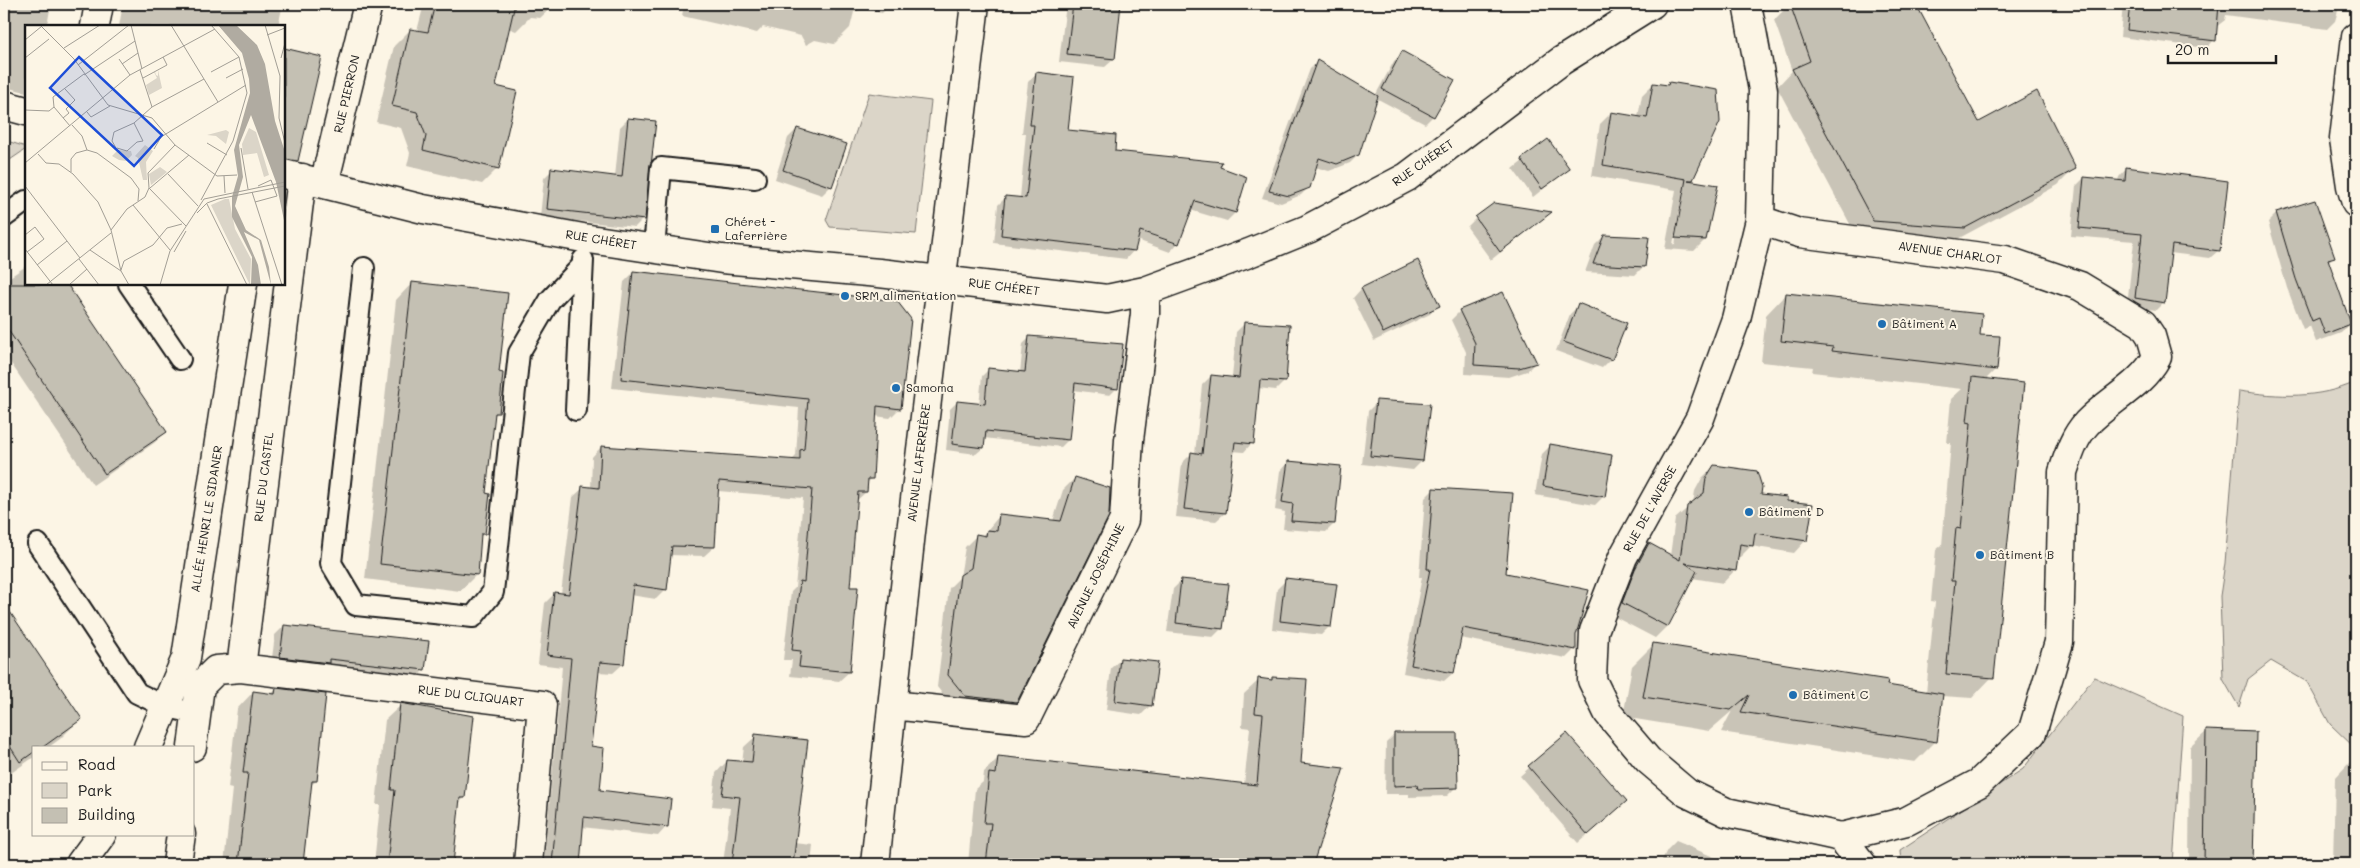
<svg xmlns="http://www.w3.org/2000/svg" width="2360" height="868" viewBox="0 0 2360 868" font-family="Mali,sans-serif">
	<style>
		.green { fill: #dbd5c8; stroke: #7c7872 }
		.shadow { fill: #0003; fill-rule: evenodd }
		.building { fill: #c4c0b3; stroke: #1c1c1c }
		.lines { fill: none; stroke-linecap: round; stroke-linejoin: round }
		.service-casing { stroke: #1c1c1c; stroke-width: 24 }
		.pedestrian-casing { stroke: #1c1c1c; stroke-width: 31 }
		.minor-casing { stroke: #1c1c1c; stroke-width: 31 }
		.service { stroke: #fcf5e5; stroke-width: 20 }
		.pedestrian { stroke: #fcf5e5; stroke-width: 28 }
		.minor { stroke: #fcf5e5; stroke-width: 28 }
		.poi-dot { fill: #1f6fb2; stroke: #fcf5e5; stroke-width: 2 }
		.labels { text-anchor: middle; stroke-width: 4; stroke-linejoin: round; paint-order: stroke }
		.street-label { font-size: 12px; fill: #1c1c1c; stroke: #fcf5e5 }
		.poi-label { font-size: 12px; fill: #1c1c1c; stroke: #fcf5e5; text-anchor: start }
		.inset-road { fill: none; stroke: #a29e95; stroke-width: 1 }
		.view { fill: #1d4ed8; fill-opacity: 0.15; stroke: #1d4ed8; stroke-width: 2.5 }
		.inset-edge { fill: none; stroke: #1c1c1c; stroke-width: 2.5 }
	</style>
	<rect width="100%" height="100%" fill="#fcf5e5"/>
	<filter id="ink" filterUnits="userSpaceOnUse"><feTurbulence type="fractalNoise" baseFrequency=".02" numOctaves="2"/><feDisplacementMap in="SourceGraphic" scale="10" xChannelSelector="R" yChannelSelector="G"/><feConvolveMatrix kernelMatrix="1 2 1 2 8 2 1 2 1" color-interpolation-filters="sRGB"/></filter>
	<g filter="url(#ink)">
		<path class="green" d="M869 93 931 101 916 234 830 227 826 220Z
			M4 140 26 147V149L4 164Z
			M2356 382V749L2330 724 2307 682 2271 661 2248 679 2239 707 2223 679 2220 596 2225 563 2239 391C2279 397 2318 399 2356 382Z
			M2094 677 2183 716 2173 864H1901L1900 850 2023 769Z"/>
		<path class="shadow" d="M4 4H51L47 26H26V92L4 87 6 51H4Z
			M123 4H283L278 26H119Z
			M420 4H555L540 18 530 17 516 31 508 28 494 87 498 168 482 184 407 166 410 153 401 128 376 122 394 46 410 30 417 31 423 8Z
			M684 4H891L882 13 862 9 854 12 850 28 834 44 815 40 806 45 801 36 763 27 757 33 682 16Z
			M1066 4H1120L1114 59 1105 67 1059 62Z
			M1790 4H1915L1978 124 2074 169 2058 185 1948 244 1857 237 1777 87 1792 71 1774 20Z
			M2123 4H2340L2335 21 2327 29 2226 15 2225 20 2216 27 2214 40 2207 48 2120 37Z
			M284 49 321 58 297 134 284 131Z
			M1403 52 1433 116 1425 124 1376 98 1358 155 1350 163 1329 171 1315 167 1309 187 1301 195 1281 203 1262 198 1310 69 1317 62 1375 96 1394 61Z
			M1036 74 1067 131 1114 152 1218 168 1246 177 1235 213 1227 221 1190 210 1178 243 1170 252 1137 240 1134 250 1126 259 994 243 998 205 1006 197 1020 198 1026 133H1022L1028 82Z
			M1669 83 1691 180 1690 181 1705 240 1694 251 1665 249 1676 190 1592 176 1600 124 1611 113 1638 117 1642 95 1653 84 1666 86ZM1683 192H1685L1675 245 1673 244Z
			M628 119 643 219 635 227 540 217 544 178 552 170 615 177 620 127Z
			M797 129 831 186 822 195 775 179 788 138Z
			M1548 141 1568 169 1533 197 1513 169Z
			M2127 168 2219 250 2210 258 2170 253 2164 302 2156 310 2127 306 2134 241 2071 236 2076 186 2084 178 2118 181 2119 177Z
			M1549 213 1491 260 1467 227 1476 218Z
			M2277 213 2333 257 2328 262 2350 324 2341 333 2316 342 2310 326 2303 329 2287 288 2268 222Z
			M1604 236 1644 266 1635 275 1585 272 1595 245Z
			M1417 262 1438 305 1430 314 1374 341 1353 298 1361 289Z
			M26 266V284H65L166 432 154 443 93 485 4 353V281Z
			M633 273 900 408 890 418 875 416 872 478 866 484V492L856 501 848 588 849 672 839 681 790 676 792 660H783L791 592 795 588 803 498 718 491 714 547 704 556 670 555 666 589 656 599 630 595 623 664 613 673 598 672 590 747 599 791 667 826 658 836 582 827 579 864H544L562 667 538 664 545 603 554 594H561L573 497 583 488 591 489 592 457 601 447 791 461 796 456 799 408 612 388 624 282Z
			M412 283 497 413 493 417 484 494 483 534 480 537 476 575 460 591 365 579 396 300Z
			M1503 293 1536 362 1527 371 1509 377 1465 374 1466 352 1451 320 1460 311Z
			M1786 294 1996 369 1985 380 1992 677 1972 698 1942 696 1936 741 1915 762 1721 732 1732 711 1709 731 1623 717 1632 666 1653 645 1926 693 1935 602 1931 601 1936 550 1942 545 1951 443H1947L1951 399 1962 389 1812 372 1813 367 1761 362 1766 315Z
			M1579 305 1611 359 1602 368 1556 351 1570 314Z
			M1245 323 1285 381 1276 390 1258 388 1252 443 1244 452 1232 451 1225 513 1216 521 1176 517 1182 463 1191 454H1195L1202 385 1211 376 1232 378 1236 332Z
			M1030 337 1117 388 1110 395 1073 390 1068 440 1061 447 984 438 983 448 976 454 946 450 950 409 957 402 979 405 982 376 989 369 1020 373 1023 344Z
			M1377 402 1422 461 1413 470 1362 464 1368 411Z
			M1551 445 1604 496 1595 505 1535 495 1542 454Z
			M1288 462 1334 524 1326 532 1283 529 1285 512 1275 510 1280 471Z
			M1714 466 1760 495 1786 502 1806 540 1794 553 1751 546 1740 557H1737L1735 570 1723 583 1692 578 1667 626 1655 638 1611 615 1637 556 1649 544 1670 556 1675 519 1693 503 1695 491 1702 478Z
			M1075 478 1016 701 1004 713 953 707 937 687 949 588 960 577 965 547 976 536H982L1000 515 1053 521 1063 490Z
			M1433 490 1504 574 1575 635V649L1566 658 1460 638 1453 673 1444 681 1403 673 1422 577H1419L1425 498Z
			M1182 580 1222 628 1213 637 1167 632 1173 589Z
			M1286 580 1330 626 1321 635 1272 629 1277 589Z
			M4 605 80 719 60 739 49 747H34V757L4 778Z
			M284 626 424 670 415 679 271 666 275 635Z
			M1121 659 1150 706 1141 715 1106 710 1111 668Z
			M1273 678 1299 764 1342 769 1312 864H968L975 789 983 782 984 772 998 758 1244 785 1250 728 1242 727 1244 694 1259 680 1270 681Z
			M276 689 316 781 310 786 301 864H224L232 789 228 788 237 709 253 692 271 695Z
			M401 705 464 798 458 804 452 864H374L380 805H376L385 720Z
			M2207 731 2255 733 2252 864H2189L2190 747Z
			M1395 734 1456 787 1447 796 1409 797V794H1385L1386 743Z
			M1567 734 1616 810 1578 843 1520 776Z
			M756 736 794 843 813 845 811 864H723L730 808 712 806 716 773 727 761 742 763 744 747Z
			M2350 762 2356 767V864H2333L2335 778Z
			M1676 841 1723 861 1737 864H1660L1667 850Z"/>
		<path class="building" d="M435 4H515L496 86 517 91 499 169 423 150 426 136 417 112 392 106 410 29 428 32Z
			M1073 4H1121L1115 59 1067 54Z
			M1790 4H1916L1979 122 2037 91 2076 169 1965 228 1873 221 1792 69 1810 61Z
			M2130 4H2219L2216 41 2127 30Z
			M284 48 322 57 298 161 284 159Z
			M1402 51 1455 80 1434 117 1382 89Z
			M1317 60 1378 96 1359 155 1337 164 1319 158 1310 188 1289 196 1269 191Z
			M1036 72 1074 77 1068 130 1116 135 1115 151 1222 162 1220 167 1247 177 1236 213 1195 201 1179 244 1140 231 1135 251 1001 235 1005 196 1026 198 1034 125H1030Z
			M1669 82 1718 90 1720 122 1693 180H1688L1718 185 1706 240 1675 238 1686 179 1603 165 1611 112 1647 118 1653 83 1668 85Z
			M628 118 656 121 645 220 547 209 551 168 622 177Z
			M797 128 847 144 832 187 783 170Z
			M1548 139 1570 169 1542 189 1521 159Z
			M2126 167 2228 181 2220 251 2172 245 2165 303 2135 298 2142 234 2079 228 2084 177 2125 181Z
			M2315 200 2335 257 2328 259 2351 324 2325 334 2319 318 2312 321 2296 279 2276 212Z
			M1494 203 1552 212 1500 252 1475 217Z
			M1604 235 1649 237 1645 267 1593 264Z
			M1418 260 1440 306 1383 333 1361 288Z
			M633 271 897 301 911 319 901 409 877 406 873 479H868L867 492H858L850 587H858L850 672 799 667 801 651 792 650 800 581 804 582 812 489 719 481 715 547 672 546 667 590 633 585 624 664 600 662 591 746 604 748 600 790 671 799 668 827 584 817 580 864H552L571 658 547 655 554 592 569 594 582 486 599 488 601 446 800 460V450L804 449 808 399 621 379Z
			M412 282 508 293 499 372 503 373 501 394 499 413H495L486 493 490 494 485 534H481L478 575 380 564Z
			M4 284H67L167 432 105 474 4 324Z
			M1503 292 1537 363 1519 368 1474 365 1475 343 1459 310Z
			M1786 293 1982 314 1980 335 2000 336 1997 370 1832 351 1833 347 1781 341Z
			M1578 303 1627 323 1612 360 1564 342Z
			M1244 322 1290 325 1286 382 1260 380 1254 444 1235 442 1226 513 1184 509 1191 452 1202 454 1211 375 1239 378Z
			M1029 336 1123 344 1118 389 1075 383 1069 440 986 431 984 448 952 444 957 401 985 404 988 368 1025 372Z
			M1972 377 2024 383 1994 678 1946 674 1955 581H1951L1956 528 1961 529 1971 423 1967 422Z
			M1376 400 1430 404 1423 461 1370 456Z
			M1550 444 1612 455 1605 497 1543 486Z
			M1288 461 1341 466 1335 524 1291 521 1293 504 1282 502Z
			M1714 465 1757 471 1762 487 1761 494 1787 497V501L1813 504 1807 541 1755 533 1753 546 1740 544 1736 571 1685 563 1697 571 1668 627 1622 603 1635 569 1649 543 1680 560 1687 506 1704 493 1706 478Z
			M1075 477 1110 488 1109 516 1017 702 965 696 948 675 960 575 971 568 976 534 986 536 987 530 997 531 999 514 1061 521Z
			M1433 488 1513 493 1506 573 1589 590 1576 635V650L1463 628 1454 673 1411 665 1430 569H1427Z
			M1285 578 1337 584 1331 627 1280 621Z
			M1181 579 1229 584 1223 629 1176 623Z
			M4 603 82 719 43 747H34V752L20 762 4 737Z
			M284 625 429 641 425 670 329 659V663L280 657Z
			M1653 643 1888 680 1887 685 1943 694 1937 742 1741 712 1749 695 1731 710 1643 697Z
			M1120 658 1158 662 1152 706 1115 701Z
			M1272 677 1307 679 1301 763 1344 768 1313 864H986L991 823H984L989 773 996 774 998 756 1257 785 1263 714 1255 713 1258 678 1272 680Z
			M276 688 326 694 317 781H312L303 864H238L248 773H243L253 691 275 694Z
			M400 703 474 716 465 798H460L453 864H387L395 790H391Z
			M2206 730 2256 732 2253 864H2204Z
			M1394 733H1457L1458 788 1418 789 1417 785 1394 786Z
			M1567 733 1627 801 1588 835 1528 766Z
			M755 734 808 740 793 864H732L740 797 722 795 727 760 752 762Z"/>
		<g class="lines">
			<g class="service-casing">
				<path id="service" d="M4 217 26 201
					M654 249 661 168 755 178
					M364 268 331 563 356 605 473 617 493 592 519 353 550 300 582 266
					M129 284 180 359
					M576 410 583 260
					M38 544 137 693 166 707 196 713"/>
			</g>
			<g class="pedestrian-casing">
				<path id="pedestrian" d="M148 747 186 658 243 284
					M80 864 102 834"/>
			</g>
			<g class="minor-casing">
				<path id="minor" d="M1747 4 1763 90 1760 220 1736 319 1700 418 1623 557 1594 631 1592 680 1608 713 1648 760 1687 793 1726 812 1841 837 1862 864
					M95 26 99 4
					M2356 37 2344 139 2351 186 2356 203
					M4 105 26 111
					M284 174 423 209 583 238 722 259 879 273 1107 299 1145 291 1249 253 1308 229 1407 177 1561 61 1652 4
					M324 184 368 4
					M1760 220 1799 233 2005 260 2080 286 2143 324 2151 336 2157 357C2141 386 2109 400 2087 423 2074 437 2069 454 2063 472L2059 642 2032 733 1979 783 1907 821 1841 837
					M241 668 542 705 528 864
					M892 705 1026 719 1124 520 1129 440 1145 314V291
					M192 747 200 686 216 670 241 668 302 178
					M177 864 181 834
					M875 864 911 532 975 4"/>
			</g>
			<use href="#service" class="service"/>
			<use href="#pedestrian" class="pedestrian"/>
			<use href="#minor" class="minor"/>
		</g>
	</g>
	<g class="poi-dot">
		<rect x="710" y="224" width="10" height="10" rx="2.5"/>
		<circle cx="845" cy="296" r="5"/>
		<circle cx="1882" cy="324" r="5"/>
		<circle cx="896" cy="388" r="5"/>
		<circle cx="1749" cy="512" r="5"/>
		<circle cx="1980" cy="555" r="5"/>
		<circle cx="1793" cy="695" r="5"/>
	</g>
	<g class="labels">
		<g class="street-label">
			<text transform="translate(347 94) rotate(-77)" y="4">RUE PIERRON</text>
			<text transform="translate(1423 163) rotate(-35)" y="4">RUE CHÉRET</text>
			<text transform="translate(601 240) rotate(9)" y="4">RUE CHÉRET</text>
			<text transform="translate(1950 253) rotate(8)" y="4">AVENUE CHARLOT</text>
			<text transform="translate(1004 287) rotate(7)" y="4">RUE CHÉRET</text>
			<text transform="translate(919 463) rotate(-83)" y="4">AVENUE LAFERRIÈRE</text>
			<text transform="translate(264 477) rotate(-83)" y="4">RUE DU CASTEL</text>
			<text transform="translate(1650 509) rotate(-61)" y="4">RUE DE L'AVERSE</text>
			<text transform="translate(207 519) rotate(-81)" y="4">ALLÉE HENRI LE SIDANER</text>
			<text transform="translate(1096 576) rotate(-64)" y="4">AVENUE JOSÉPHINE</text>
			<text transform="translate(471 696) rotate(7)" y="4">RUE DU CLIQUART</text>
		</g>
		<g class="poi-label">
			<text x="725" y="226">Chéret -<tspan x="725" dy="14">Laferrière</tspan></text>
			<text x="855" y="300">SRM alimentation</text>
			<text x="1892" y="328">Bâtiment A</text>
			<text x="906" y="392">Samoma</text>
			<text x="1759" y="516">Bâtiment D</text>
			<text x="1990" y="559">Bâtiment B</text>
			<text x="1803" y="699">Bâtiment C</text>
		</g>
	</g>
	<g transform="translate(25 25)">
		<rect width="260" height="260" fill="#fcf5e5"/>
		<path d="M133 45 137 63 124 70 121 60 132 53 129 47H130L131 50 133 51ZM224 103 231 107 244 150 239 152 232 128 218 130 217 119ZM201 105 204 107 201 119 191 111 182 110ZM120 120 128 126 121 137 122 155H118L113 133 110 131ZM93 125 106 126 107 130 101 136 94 135 87 131ZM135 142 142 147 126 160 124 149ZM200 174H204L210 204 226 234 225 260 186 180Z" fill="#dbd5c8"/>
		<path d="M193 0H211L232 20 240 39 250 96 260 127V200L251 157 226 90 214 120 218 152 210 181 221 205 236 215 244 242 246 260 234 215 219 207 216 200 233 240 236 260H226L227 232 207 192V172L213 151 209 125 225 68 224 54 217 28Z" fill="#b0aba1"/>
		<path class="inset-road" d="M15 0 49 34 83 80 127 93 150 120 192 151 212 150M106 0 117 44M146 0 193 77M240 0 255 51 254 93 260 118M242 10 260 3M0 15 17 1M39 23 75 0M0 33 24 14M256 33 260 18M94 34 105 50M97 39 113 28M53 40 104 0M115 45 127 82M186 47 214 32M59 50 110 16M118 53 142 40 138 32M201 53 218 44M0 85 24 86 29 82M62 87 66 92 85 81M38 93 44 88 41 84 50 75 40 64M47 100 57 111 62 125M45 101 29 82 28 72 59 49M182 118 202 130M150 120 123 148 124 163 161 201M91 123 87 116 89 107 109 98 127 82 179 54M92 123 102 126 112 117 118 116 109 98M216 123 223 164M129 124 136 112 221 60M13 129 21 138 34 139 48 149 73 177 86 205M0 138 105 50 190 4M46 147V134L51 128 62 125 72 128 106 153 114 164 113 176M143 149 173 181M199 151 200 168M0 161 55 233M125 163 164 130M227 167 257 260M176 175 208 116 222 68 214 32 186 0M230 177 252 171 246 155 233 161M182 179 222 260M108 180 145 225M172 188 182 178 193 174 260 161M0 210 10 202 19 214 2 227M0 224 28 260M65 225 96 246 104 260M149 227 161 206M54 234 74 260M12 240 42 216M96 245 99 236 128 220 142 203 157 199M96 246 86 205 102 184 120 172 124 163M21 260 86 208M44 260 62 244M135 260 145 226 179 174 260 157"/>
		<path class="view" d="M54 32 137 110 109 141 25 63Z"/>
		<rect width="260" height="260" class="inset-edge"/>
	</g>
	<rect width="2360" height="868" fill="none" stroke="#fcf5e5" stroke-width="20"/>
	<rect x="10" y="10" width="2340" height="848" fill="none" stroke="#1c1c1c" stroke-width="2" filter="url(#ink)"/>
	<rect x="32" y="746" width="162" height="90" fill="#fcf5e5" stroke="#a29e95"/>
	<rect x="42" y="762" width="25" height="8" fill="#fcf5e5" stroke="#a29e95"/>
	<text x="78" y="770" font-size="15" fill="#1c1c1c">Road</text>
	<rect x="42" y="783" width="25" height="15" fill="#dbd5c8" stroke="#a29e95"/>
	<text x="78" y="796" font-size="15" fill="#1c1c1c">Park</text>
	<rect x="42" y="808" width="25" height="15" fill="#c4c0b3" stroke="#a29e95"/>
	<text x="78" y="820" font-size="15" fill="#1c1c1c">Building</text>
	<path d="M2168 55v8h108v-8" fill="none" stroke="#1c1c1c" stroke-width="2.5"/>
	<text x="2175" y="55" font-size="15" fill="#1c1c1c" stroke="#fcf5e5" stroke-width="4" paint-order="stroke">20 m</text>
</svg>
